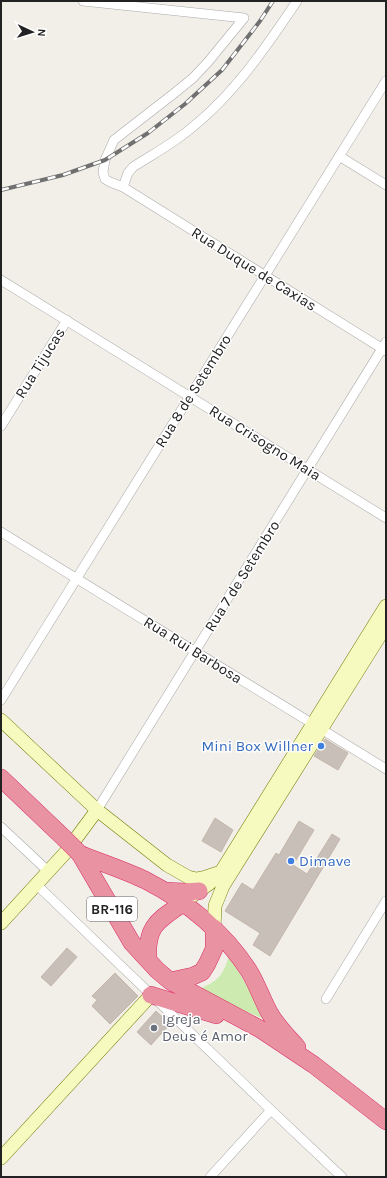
<svg xmlns="http://www.w3.org/2000/svg" width="387" height="1178" viewBox="0 0 387 1178" font-family="Karla,sans-serif">
	<style>
		.grass { fill: #cdebb0 }
		.building { fill: #c7bfb8; stroke: #c4b6ab }
		.lines { fill: none; stroke-linecap: round; stroke-linejoin: round }
		.street-casing { stroke: #a9a9a9; stroke-width: 10 }
		.secondary-casing { stroke: #707d05; stroke-width: 14 }
		.highway-casing { stroke: #dc2a67; stroke-width: 18 }
		.street { stroke: #fff; stroke-width: 9 }
		.secondary { stroke: #f7fabf; stroke-width: 13 }
		.highway { stroke: #e892a2; stroke-width: 17 }
		.rail-casing { stroke: #707070; stroke-width: 4 }
		.rail { stroke: #fff; stroke-width: 2.5; stroke-dasharray: 8; stroke-linecap: butt }
		.highway-bridge-casing { stroke: #dc2a67; stroke-width: 18; stroke-linecap: butt }
		.highway-bridge { stroke: #e892a2; stroke-width: 17 }
		.shop-dot { fill: #3f7fe0; stroke: #fff; stroke-width: 1.5 }
		.worship-dot { fill: #6b7280; stroke: #fff; stroke-width: 1.5 }
		.labels { text-anchor: middle; stroke-width: 3; stroke-linejoin: round; paint-order: stroke }
		.shield { fill: #fff; stroke: #646464; stroke-width: 1 }
		.shield-label { font-size: 14px; font-weight: bold; fill: #222 }
		.street-label { font-size: 15px; fill: #222; stroke: #fff }
		.shop-label { font-size: 15px; fill: #366cbe; stroke: #fff; text-anchor: end }
		.worship-label { font-size: 15px; fill: #5b616d; stroke: #fff; text-anchor: start }
	</style>
	<rect width="100%" height="100%" fill="#f2efe9"/>
	<path class="grass" d="M229 956 268 1021 198 990C218 980 222 978 229 956Z"/>
	<path class="building" d="M325 739 348 753 338 770 314 756Z
		M215 818 233 830 221 852 202 841Z
		M299 821 314 830 293 865 307 874 332 834 340 839 270 956 253 945 260 933 225 911 242 883 253 890 276 853 279 855Z
		M67 948 77 957 51 986 41 977Z
		M115 973 138 996 110 1024 92 1006 97 1000 92 996Z
		M156 1011 170 1024 151 1045 137 1032Z"/>
	<g class="lines">
		<g class="street-casing">
			<path id="street" d="M83 1 244 18
				M244 18 208 62 193 78 172 95 114 140 105 160 103 172 105 179 110 182 123 187 386 351
				M339 156 386 185
				M123 187 128 173 133 167C147 158 163 149 177 139 228 103 263 52 297 1
				M1 280 386 518
				M1 426 67 320
				M1 532 386 769
				M1 700 386 81
				M97 810 386 342
				M1 827 49 872
				M37 885 271 1110 342 1177
				M326 999 386 901
				M210 1177 271 1110"/>
		</g>
		<g class="secondary-casing">
			<path id="secondary" d="M1 720 97 810 167 865 188 877 196 879 206 877 218 873
				M192 896 210 883 221 872 386 606
				M1 923 66 852 97 810
				M214 928 215 906 223 886 386 626
				M1 1158 151 995"/>
		</g>
		<g class="highway-casing">
			<path id="highway" d="M1 778 64 838
				M80 854 132 943 157 970 170 981 260 1029 314 1065 386 1121
				M80 854C102 863 124 870 145 880 186 901 224 932 249 971 257 984 262 999 269 1012 276 1025 287 1036 297 1047
				M165 891 186 892 199 891
				M148 960C146 926 157 921 183 903
				M170 981 193 976 202 972 207 964 214 949V928
				M151 995 216 1015"/>
		</g>
		<use href="#street" class="street"/>
		<use href="#secondary" class="secondary"/>
		<use href="#highway" class="highway"/>
		<g class="rail-casing">
			<path id="rail" d="M1 190 63 175 105 160 148 133 185 104 222 70 260 21 273 1"/>
		</g>
		<use href="#rail" class="rail"/>
		<g class="highway-bridge-casing">
			<path id="highway-bridge" d="M64 838 80 854"/>
		</g>
		<use href="#highway-bridge" class="highway-bridge"/>
	</g>
	<g class="shop-dot">
		<circle cx="321" cy="746" r="4"/>
		<circle cx="291" cy="861" r="4"/>
	</g>
	<circle class="worship-dot" cx="154" cy="1028" r="4"/>
	<g class="labels">
		<rect class="shield" x="87" y="897" width="50" height="24" rx="3"/>
		<g class="shield-label">
			<text x="112" y="914">BR-116</text>
		</g>
		<g class="street-label">
			<text transform="translate(254 269) rotate(32)" y="5">Rua Duque de Caxias</text>
			<text transform="translate(40 363) rotate(-58)" y="5">Rua Tijucas</text>
			<text transform="translate(193 391) rotate(-58)" y="5">Rua 8 de Setembro</text>
			<text transform="translate(265 443) rotate(32)" y="5">Rua Crisogno Maia</text>
			<text transform="translate(242 576) rotate(-58)" y="5">Rua 7 de Setembro</text>
			<text transform="translate(193 650) rotate(32)" y="5">Rua Rui Barbosa</text>
		</g>
		<g class="shop-label">
			<text x="313" y="751">Mini Box Willner</text>
			<text x="299" y="866" text-anchor="start">Dimave</text>
		</g>
		<g class="worship-label">
			<text x="162" y="1024">Igreja<tspan x="162" dy="17">Deus é Amor</tspan></text>
		</g>
	</g>
	<rect width="387" height="1178" fill="none" stroke="#222222" stroke-width="4"/>
	<g transform="translate(32 32) rotate(94)" stroke="#ffffff" stroke-width="3" paint-order="stroke">
	<path d="M0-3L7 15L0 10L-7 15Z" fill="#222222"/>
	<text y="-6" font-size="11" font-weight="bold" text-anchor="middle" fill="#222222">N</text>
	</g>
</svg>
